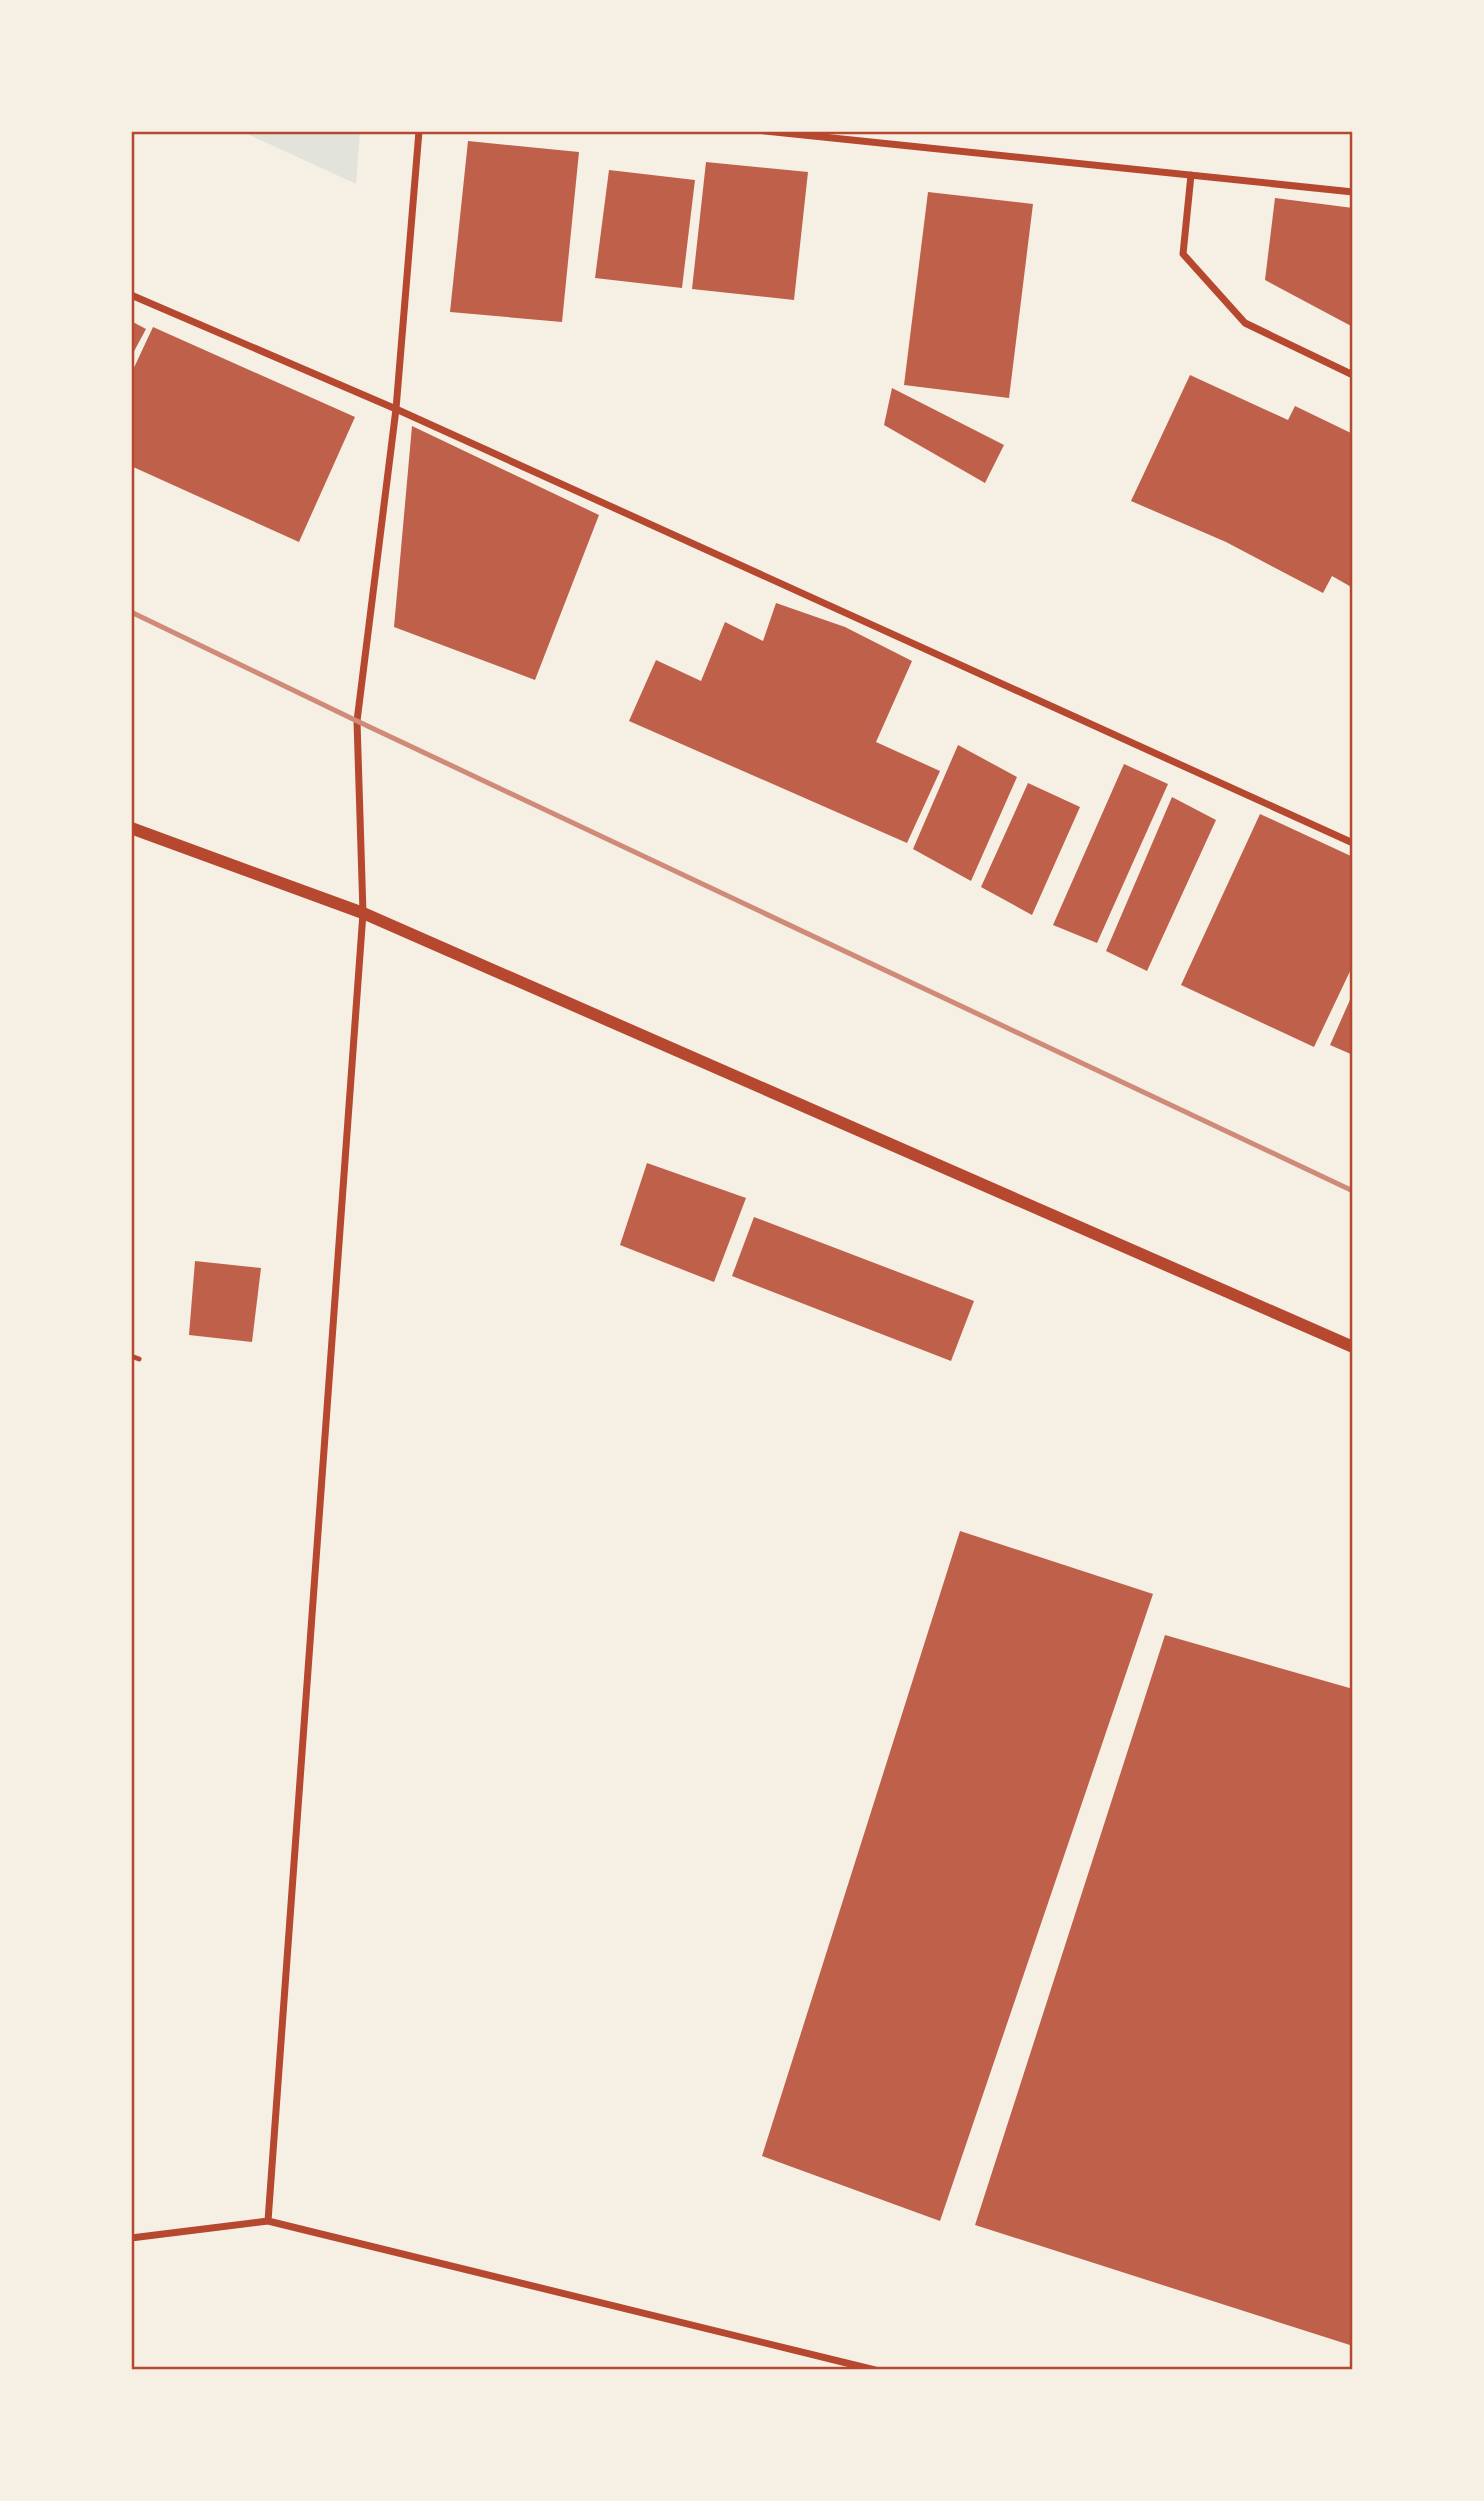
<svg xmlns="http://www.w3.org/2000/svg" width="1484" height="2501" viewBox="0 0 1484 2501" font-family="'Titillium Web',sans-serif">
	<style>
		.green { fill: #e2e4dc }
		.building { fill: #bf614a }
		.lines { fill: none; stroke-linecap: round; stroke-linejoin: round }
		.service { stroke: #b5482f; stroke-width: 5 }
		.minor { stroke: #b5482f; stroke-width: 7 }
		.tertiary { stroke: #b5482f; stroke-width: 12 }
		.rail { stroke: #cf8b77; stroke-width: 5 }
		.neatline { fill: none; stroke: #b5482f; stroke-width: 2.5 }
	</style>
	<rect width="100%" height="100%" fill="#f6efe4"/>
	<path class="green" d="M241 131H360L356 184Z"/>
	<path class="building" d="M468 141 579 152 562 322 450 312Z
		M706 162 808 172 794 300 692 289Z
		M609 170 695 180 682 288 595 278Z
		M928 192 1033 204 1009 398 904 385Z
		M1275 198 1353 208V327L1265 280Z
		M131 321 146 329 131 357Z
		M153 327 355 417 299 542 131 466V374Z
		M1190 375 1288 420 1295 406 1353 434V588L1332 576 1323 593 1226 542 1131 501Z
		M892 388 1004 445 985 483 884 425Z
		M412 426 599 515 535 680 394 627Z
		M776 603 845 627 912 661 876 742 940 771 907 843 629 721 656 660 701 681 725 622 763 641Z
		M958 745 1017 777 971 881 913 849Z
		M1124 764 1168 784 1097 943 1053 925Z
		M1028 783 1080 807 1032 915 981 887Z
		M1172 797 1216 820 1147 971 1106 951Z
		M1260 814 1353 857V965L1314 1047 1181 985Z
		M1353 993V1055L1330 1045Z
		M647 1163 746 1198 714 1282 620 1245Z
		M754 1217 974 1301 951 1361 732 1276Z
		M195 1261 261 1268 252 1342 189 1335Z
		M960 1531 1153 1594 940 2221 762 2156Z
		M1165 1635 1353 1689V2346L975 2225Z"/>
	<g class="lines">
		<path class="service" d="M131 1356 139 1359"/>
		<path class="minor" d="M765 131 1353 192
			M1191 175 1183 254 1245 323 1353 375
			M131 295 396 409 1353 843
			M268 2221 363 913 357 721 396 409 419 131
			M131 2238 268 2221 875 2370"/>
		<path class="tertiary" d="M131 828 363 913 1353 1347"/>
		<path class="rail" d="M131 612 357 721 1353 1191"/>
	</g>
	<rect width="1484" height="2501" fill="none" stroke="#f6efe4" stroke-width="266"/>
	<rect x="133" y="133" width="1218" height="2235" class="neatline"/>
</svg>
